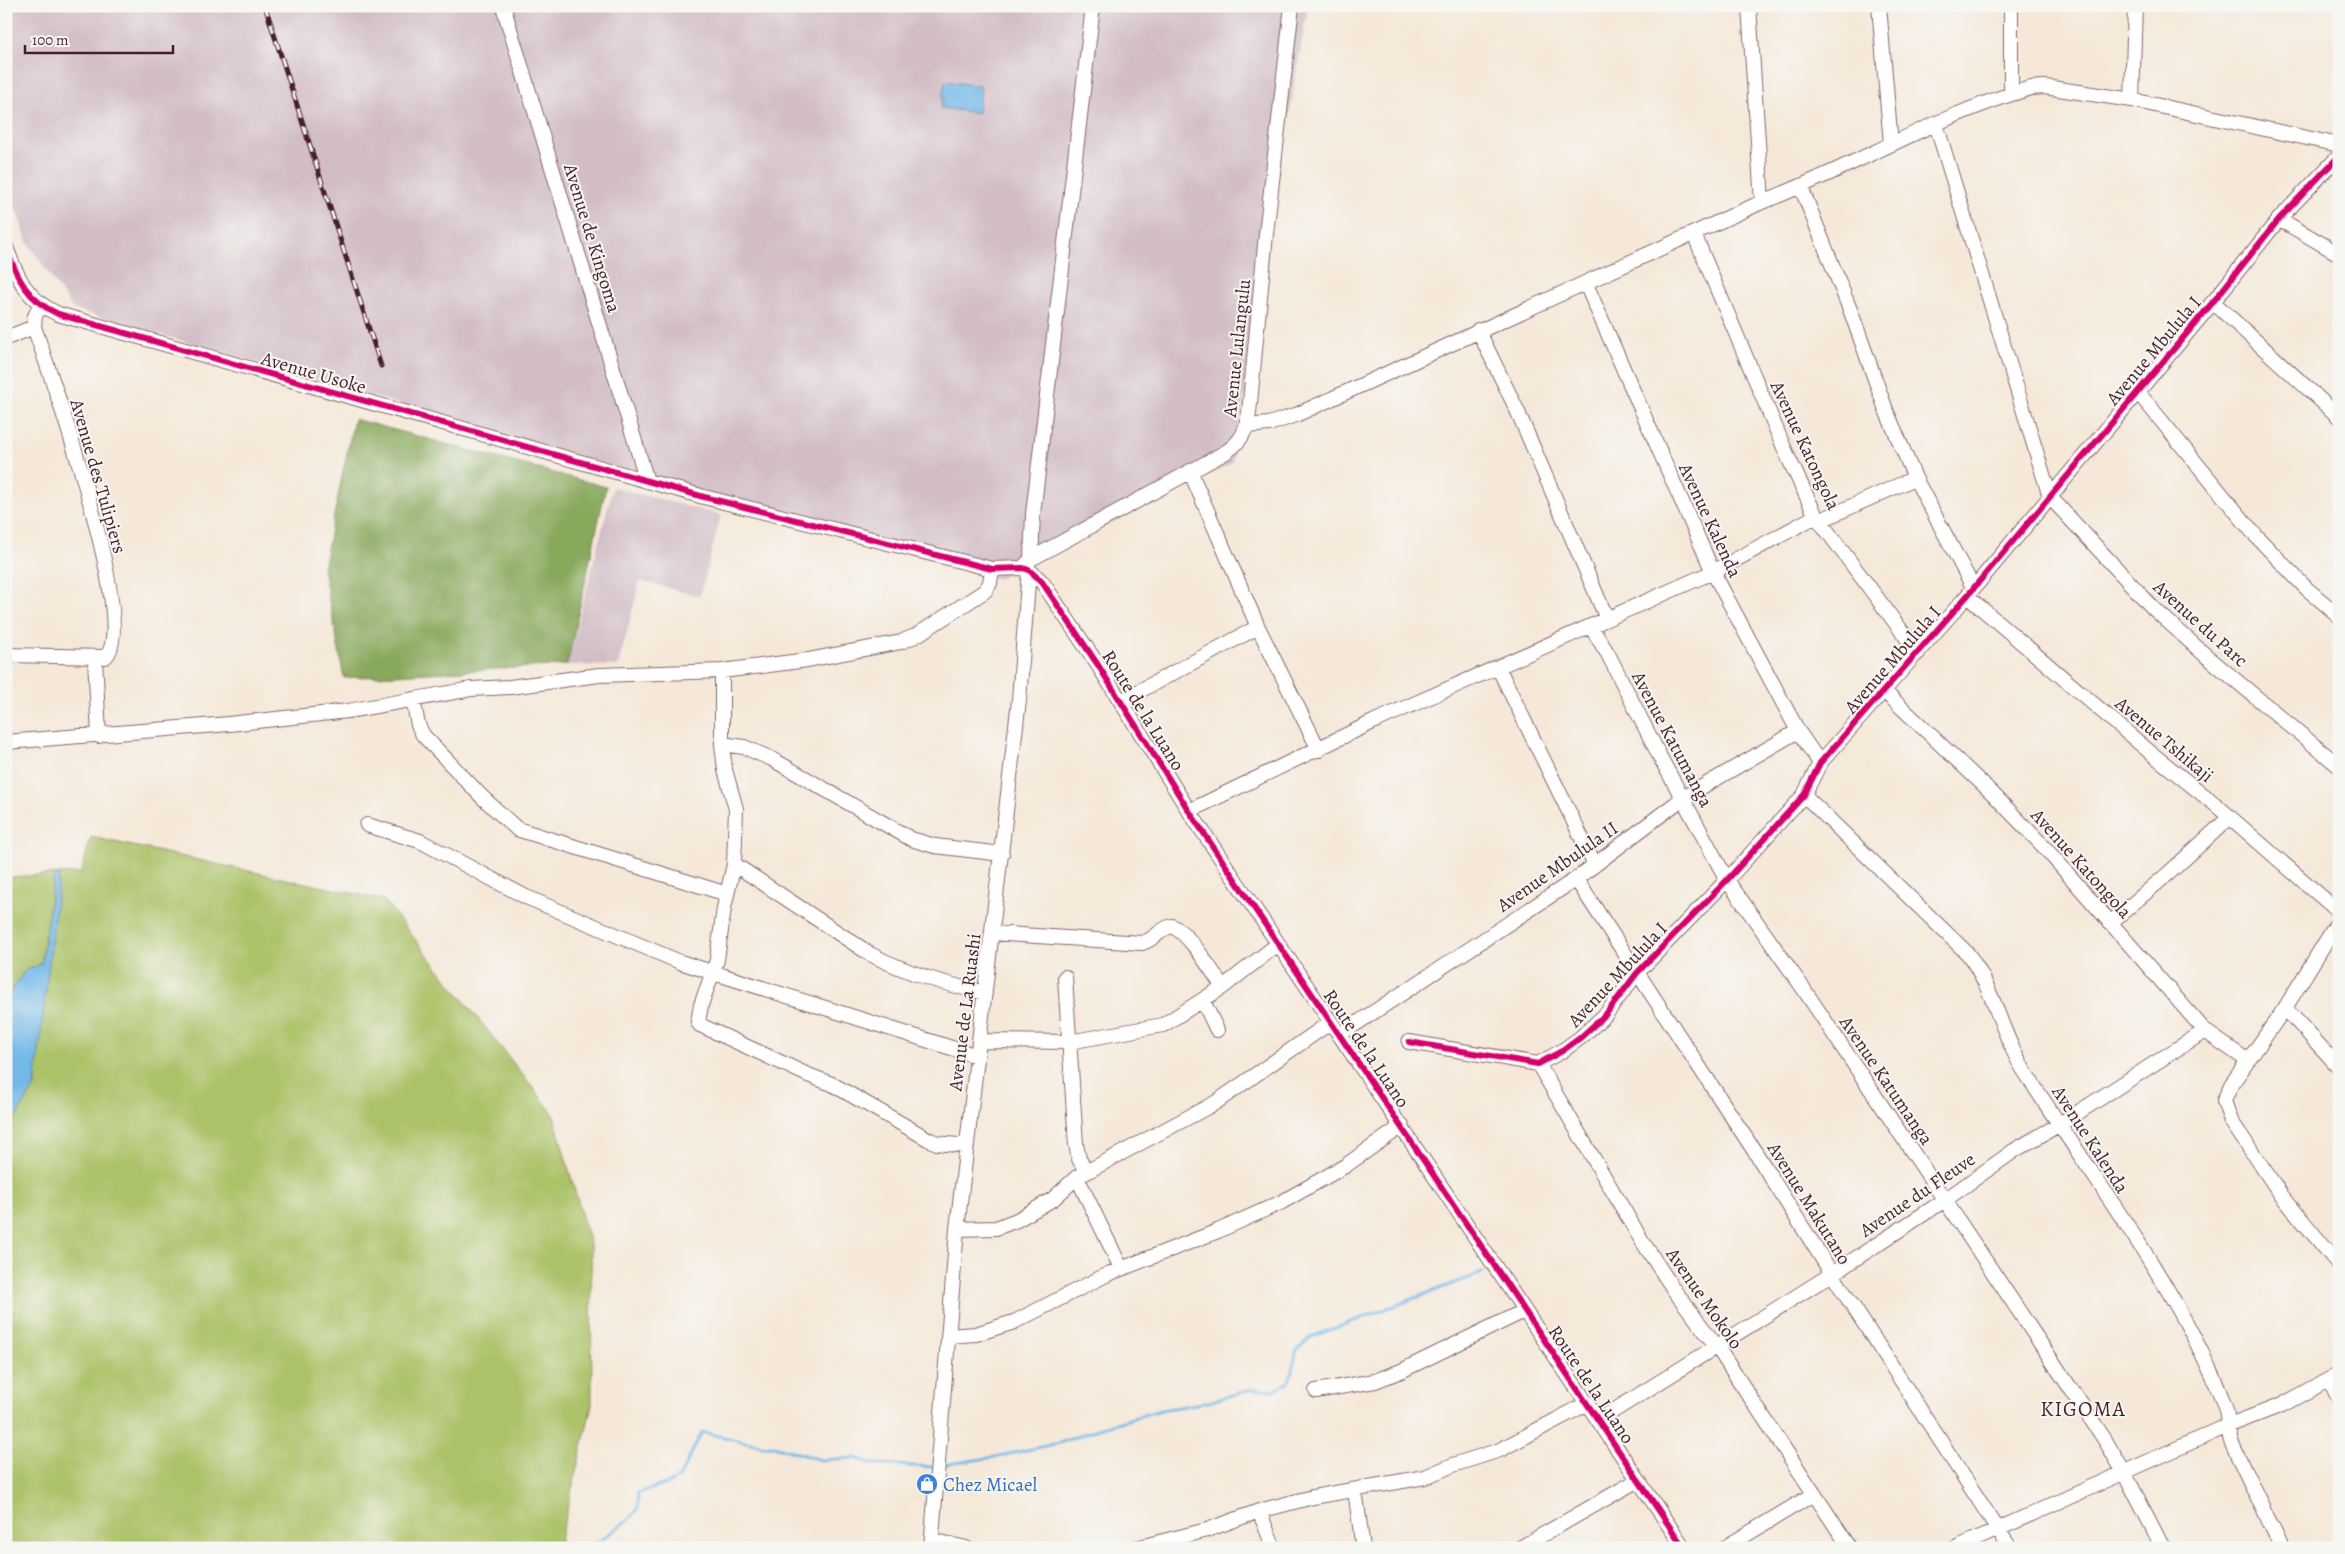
<svg xmlns="http://www.w3.org/2000/svg" width="2345" height="1554" viewBox="0 0 2345 1554" font-family="Alegreya,serif">
	<style>
		.industrial { fill: #d2bdc6 }
		.green { fill: #abc267; stroke: #7a7049 }
		.forest { fill: #88a85c; stroke: #696444 }
		.water { fill: #72b8e9; stroke: #5e6c8a }
		.lines { fill: none; stroke-linecap: round; stroke-linejoin: round }
		.stream { stroke: #72b8e9; stroke-width: 3 }
		.minor-casing { stroke: #866568; stroke-width: 16 }
		.minor { stroke: #fff; stroke-width: 14 }
		.rail-casing { stroke: #4a1f2b; stroke-width: 5 }
		.rail { stroke: #f6f6f2; stroke-width: 3; stroke-dasharray: 9; stroke-linecap: butt }
		.cycleway-casing { stroke: #f6f6f2; stroke-width: 9 }
		.cycleway { stroke: #d6006c; stroke-width: 6 }
		.labels { text-anchor: middle; stroke-width: 4; stroke-linejoin: round; paint-order: stroke }
		.street-label { font-size: 19px; fill: #4a1f2b; stroke: #f6f6f2 }
		.shop-label { font-size: 19px; fill: #366cbe; stroke: #f6f6f2; text-anchor: start }
		.quarter-label { font-size: 21px; letter-spacing: 1px; fill: #4a1f2b; stroke: #f6f6f2 }
	</style>
	<rect width="100%" height="100%" fill="#f6f6f2"/>
	<filter id="ink" filterUnits="userSpaceOnUse"><feTurbulence type="fractalNoise" baseFrequency=".02" numOctaves="2"/><feDisplacementMap in="SourceGraphic" scale="10" xChannelSelector="R" yChannelSelector="G"/><feConvolveMatrix kernelMatrix="1 2 1 2 8 2 1 2 1" color-interpolation-filters="sRGB"/></filter>
	<filter id="wash" filterUnits="userSpaceOnUse"><feTurbulence type="fractalNoise" baseFrequency=".0096" numOctaves="4" result="noise"/><feDisplacementMap in="SourceGraphic" scale="20" xChannelSelector="R" yChannelSelector="G"/><feGaussianBlur stdDeviation="1.12" result="paint"/><feColorMatrix in="noise" values="0 0 0 0 0 0 0 0 0 0 0 0 0 0 0 0 0 1.4 0 .05"/><feComposite in="paint" operator="in"/></filter>
	<g filter="url(#wash)">
		<rect width="100%" height="100%" fill="#f5e8d8"/>
		<path class="industrial" d="M6 6H1308L1268 234 1266 284 1232 463 998 579 73 309 27 242 6 180Z
			M613 487 721 515 700 596 640 581 618 666 567 665Z"/>
		<path class="green" d="M91 837 384 900 553 1113 591 1248 592 1405 558 1548H6V1154L11 1125 35 1086 54 875 41 964 25 971 6 998V877L81 873Z"/>
		<path class="forest" d="M354 419 606 487 567 665 344 678 323 568Z"/>
		<path class="water" d="M945 81 981 86 978 113 941 108Z
			M54 875H59L35 1086 11 1125 6 1154V998L25 971 41 964Z"/>
		<g class="lines">
			<path class="stream" d="M942 1465 995 1457 1059 1443 1109 1425 1161 1410 1208 1402 1253 1389 1273 1391 1289 1382 1297 1350 1311 1337 1482 1273
				M590 1548 628 1520 638 1509V1493L672 1482 680 1476 702 1432 763 1446H774L821 1460 855 1458 874 1464 933 1467"/>
		</g>
	</g>
	<g filter="url(#ink)">
		<g class="lines">
			<g class="minor-casing">
				<path id="minor" d="M503 6 647 481
					M1749 6 1762 202
					M1879 6 1891 144
					M2011 6V94
					M2132 100 2135 6
					M1936 124 2050 497 2153 608 2204 654 2339 766
					M1801 187 1851 312 1886 410 1915 478 1973 587
					M2279 219 2339 254
					M1694 234 1788 457 1816 516 1918 653
					M6 247C17 278 27 300 58 314L704 497 992 569 1023 568 1029 570 1042 582 1098 665 1189 811 1684 1548
					M1586 284 1713 572 1798 731 1820 763
					M2213 302 2339 417
					M1478 330 1517 410 1607 619
					M6 338 34 327
					M2137 391 2256 536 2306 588 2339 616
					M1247 426 1269 424 1296 415 1762 202C1852 168 1937 115 2031 88L2045 87 2132 100 2339 145
					M1190 471 1258 627 1319 750
					M1819 521 1915 478
					M1031 559 1033 514 1093 6
					M1023 568 1031 559 1226 452C1242 441 1246 431 1249 413L1266 234 1292 6
					M1967 596 2151 753 2216 805 2339 912
					M1591 627 1608 654 1660 757 1727 880 1803 988 2105 1440 2125 1474 2163 1548
					M6 655 105 657C142 631 49 370 34 327L35 316 41 305
					M95 658 99 736
					M1498 667 1595 865
					M722 671V744L725 770 736 809 734 864 724 908 717 960 701 1005 698 1022 700 1025 808 1075 832 1084 928 1139 937 1143 967 1146
					M1885 692 1992 793 2046 849 2205 1031 2248 1061
					M413 699 418 725 423 735 482 797 517 829 727 894
					M1121 701 1258 627
					M6 742 229 724 348 711 471 689 510 687 599 675 722 671 808 660 901 642 917 635 985 591 990 583 992 569
					M722 744 744 747 772 759 911 839 935 846 1002 854
					M1804 795 1967 953C1994 987 2001 1035 2025 1072 2089 1173 2165 1269 2214 1379 2218 1388 2222 1398 2225 1407 2229 1419 2227 1432 2232 1444L2282 1548
					M1189 811 1373 722 1713 572 1816 516
					M367 825 420 841 526 897 680 962 977 1056
					M734 864 870 954C909 974 942 983 985 993
					M1576 879 1755 1152 1832 1274 2010 1548
					M2339 920 2285 1008 2231 1085 2224 1101 2231 1121 2282 1196 2339 1265
					M2110 923 2169 873 2230 817
					M992 933 1142 943C1154 940 1161 928 1172 926 1190 934 1211 970 1223 987
					M1065 977 1076 1144 1079 1159 1087 1172
					M1203 1001 1217 1030
					M2285 1008 2339 1067
					M1339 1035 1576 879 1683 798 1798 731
					M979 1041 1069 1042 1163 1025 1223 987 1278 944
					M1409 1042 1538 1064 1562 1051 1580 1038 1606 1014 1637 973 1727 880 1804 795 1820 763 1967 596 2213 302 2279 219 2339 156
					M1538 1064 1642 1241 1674 1290 1717 1347 1850 1548
					M1077 1177 1121 1268
					M957 1229 996 1228 1017 1220 1053 1199 1077 1177 1215 1103 1331 1022
					M948 1336 976 1334 1014 1322 1108 1274 1218 1231 1282 1202 1345 1166 1402 1126
					M2329 1381 2339 1398
					M1316 1391 1375 1381 1401 1371 1524 1311
					M1599 1420 1832 1274 1945 1200 2015 1150 2060 1124 2205 1031
					M1355 1490 1363 1548
					M1259 1511 1274 1548
					M932 1540 966 1548
					M931 1548 957 1229 1019 700 1029 570
					M1136 1548 1207 1530 1259 1511 1313 1497 1425 1477 1453 1465 1500 1450 1588 1403
					M1520 1548 1638 1480
					M1724 1548 1814 1494
					M1956 1548 2227 1426 2282 1405 2339 1374"/>
			</g>
			<use href="#minor" class="minor"/>
			<g class="rail-casing">
				<path id="rail" d="M265 6 381 366"/>
			</g>
			<use href="#rail" class="rail"/>
			<g class="cycleway-casing">
				<path id="cycleway" d="M6 247C17 278 27 300 58 314L704 497 992 569 1023 568 1029 570 1042 582 1098 665 1189 811 1684 1548
					M1409 1042 1538 1064 1562 1051 1580 1038 1606 1014 1637 973 1727 880 1804 795 1820 763 1967 596 2213 302 2279 219 2339 156"/>
			</g>
			<use href="#cycleway" class="cycleway"/>
		</g>
	</g>
	<defs>
		<g id="shop-disc" transform="scale(1.125)"><circle r="9.5" fill="#3f7fe0" stroke="#f6f6f2"/><path d="M-5-2.5h2.3a2.7 3.5 0 0 1 5.4 0H5L5.5 6h-11ZM-1.5-2.5h3a1.5 2.3 0 0 0-3 0Z" fill="#fff"/></g>
	</defs>
	<g fill-rule="evenodd">
		<use href="#shop-disc" x="927" y="1484"/>
	</g>
	<g class="labels">
		<g class="street-label">
			<text transform="translate(593 238) rotate(73)" y="7">Avenue de Kingoma</text>
			<text transform="translate(1236 348) rotate(-84)" y="7">Avenue Lulangulu</text>
			<text transform="translate(2153 350) rotate(-50)" y="7">Avenue Mbulula I</text>
			<text transform="translate(314 372) rotate(16)" y="7">Avenue Usoke</text>
			<text transform="translate(1806 445) rotate(65)" y="7">Avenue Katongola</text>
			<text transform="translate(99 476) rotate(74)" y="7">Avenue des Tulipiers</text>
			<text transform="translate(1711 520) rotate(65)" y="7">Avenue Kalenda</text>
			<text transform="translate(2201 623) rotate(42)" y="7">Avenue du Parc</text>
			<text transform="translate(1892 659) rotate(-49)" y="7">Avenue Mbulula I</text>
			<text transform="translate(1144 710) rotate(58)" y="7">Route de la Luano</text>
			<text transform="translate(1673 739) rotate(62)" y="7">Avenue Katumanga</text>
			<text transform="translate(2165 739) rotate(40)" y="7">Avenue Tshikaji</text>
			<text transform="translate(2082 863) rotate(48)" y="7">Avenue Katongola</text>
			<text transform="translate(1557 866) rotate(-35)" y="7">Avenue Mbulula II</text>
			<text transform="translate(1617 974) rotate(-47)" y="7">Avenue Mbulula I</text>
			<text transform="translate(964 1012) rotate(-83)" y="7">Avenue de La Ruashi</text>
			<text transform="translate(1367 1048) rotate(56)" y="7">Route de la Luano</text>
			<text transform="translate(1887 1080) rotate(56)" y="7">Avenue Katumanga</text>
			<text transform="translate(2091 1139) rotate(57)" y="7">Avenue Kalenda</text>
			<text transform="translate(1917 1194) rotate(-34)" y="7">Avenue du Fleuve</text>
			<text transform="translate(1810 1203) rotate(58)" y="7">Avenue Makutano</text>
			<text transform="translate(1705 1298) rotate(55)" y="7">Avenue Mokolo</text>
			<text transform="translate(1592 1384) rotate(56)" y="7">Route de la Luano</text>
		</g>
		<g class="shop-label">
			<text x="943" y="1491">Chez Micael</text>
		</g>
		<g class="quarter-label">
			<text x="2083" y="1416">KIGOMA</text>
		</g>
	</g>
	<rect width="2345" height="1554" fill="none" stroke="#f6f6f2" stroke-width="25"/>
	<path d="M25 45v8h148v-8" fill="none" stroke="#4a1f2b" stroke-width="2.5"/>
	<text x="32" y="45" font-size="15" fill="#4a1f2b" stroke="#f6f6f2" stroke-width="4" paint-order="stroke">100 m</text>
</svg>
